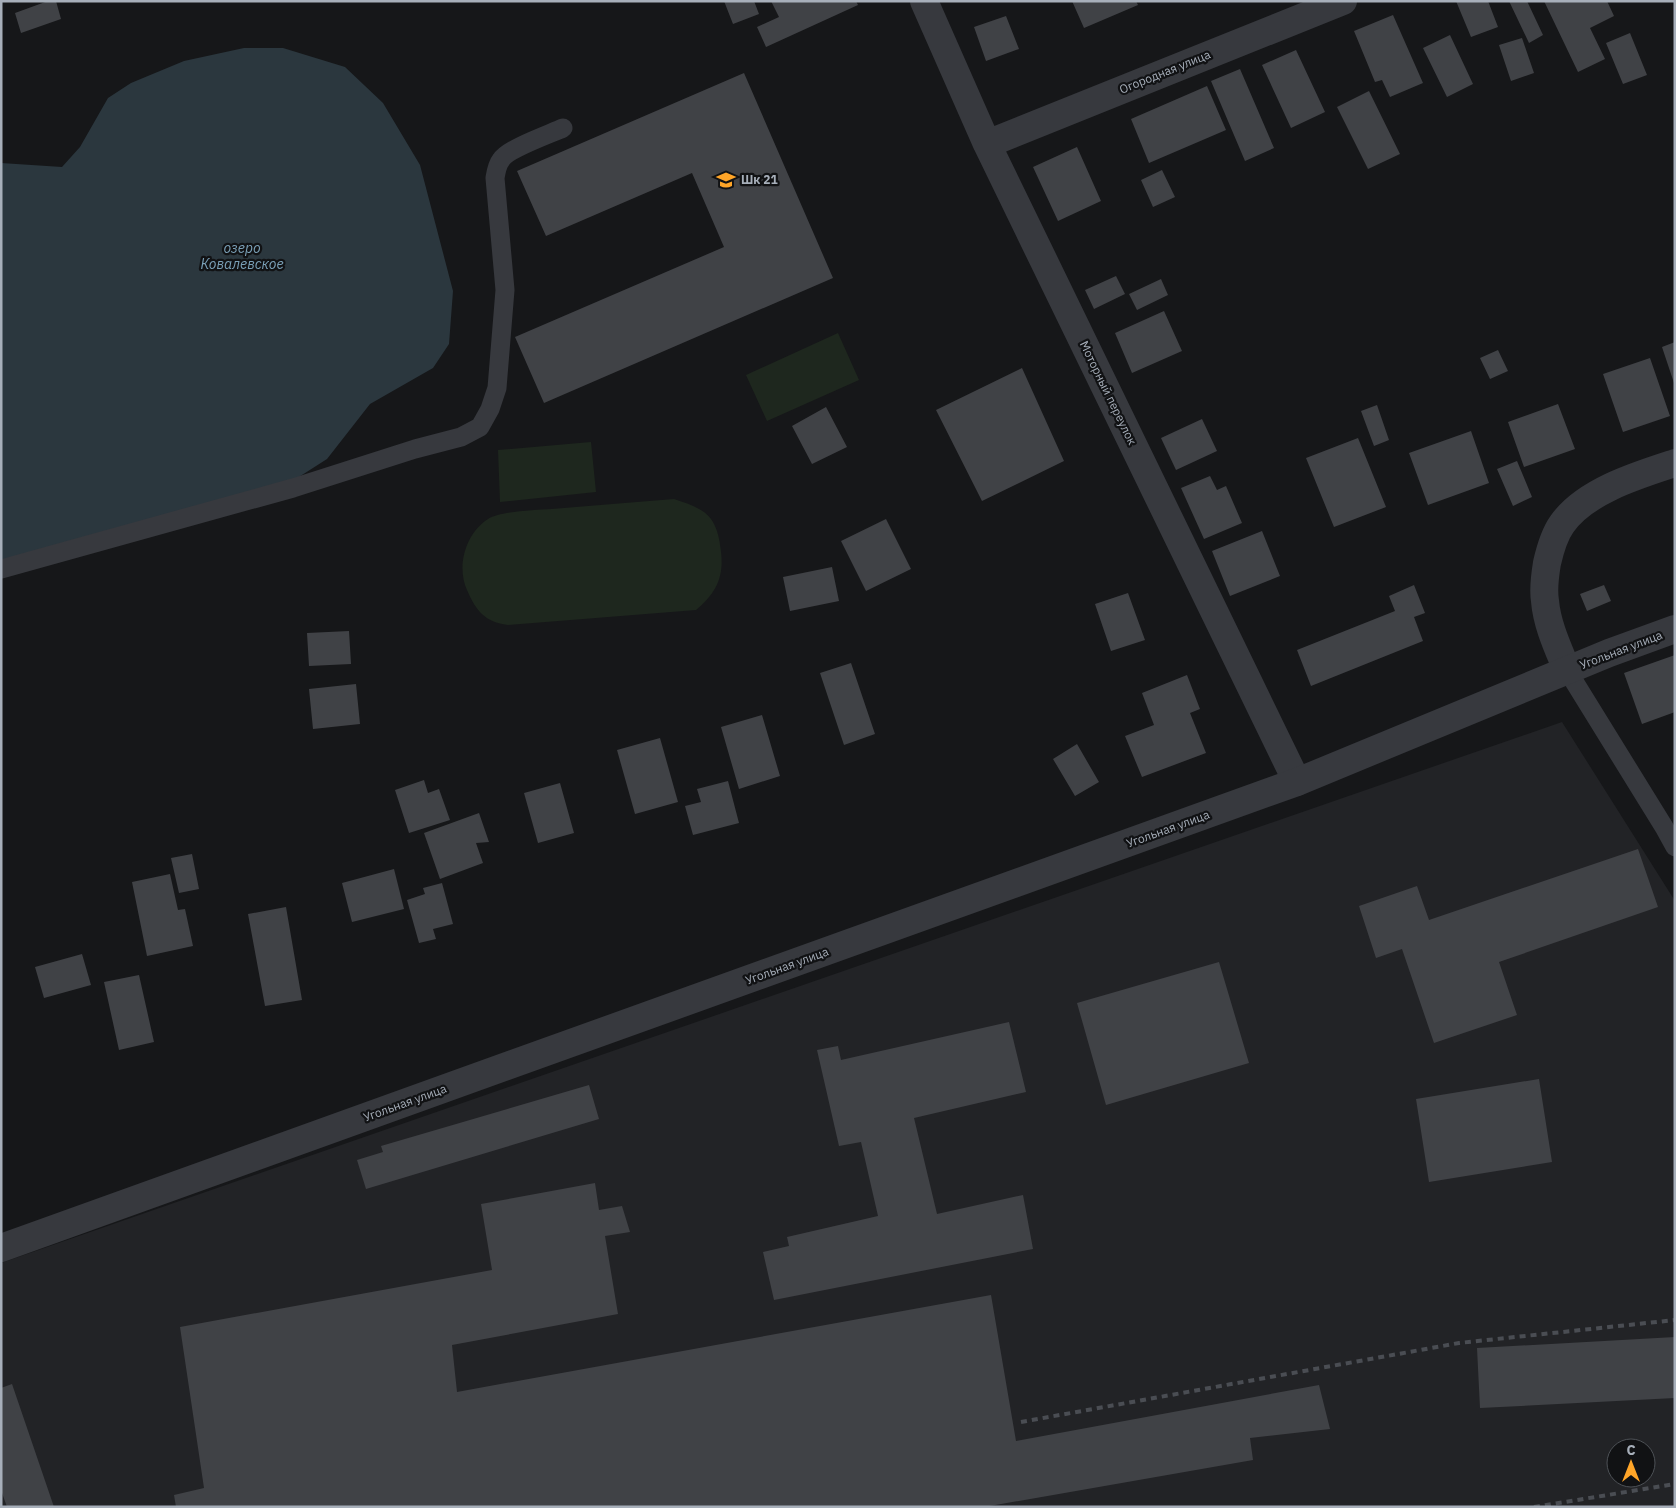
<svg xmlns="http://www.w3.org/2000/svg" width="1676" height="1508" viewBox="0 0 1676 1508" font-family="'IBM Plex Sans',sans-serif">
	<style>
		.built { fill: #222326; fill-rule: evenodd }
		.green { fill: #1e271e }
		.water { fill: #2b373e }
		.building { fill: #404246 }
		.lines { fill: none; stroke-linecap: round; stroke-linejoin: round }
		.service { stroke: #37393e; stroke-width: 19 }
		.minor { stroke: #37393e; stroke-width: 28 }
		.tertiary { stroke: #37393e; stroke-width: 28 }
		.rail { stroke: #4a4d53; stroke-width: 4; stroke-dasharray: 6 5; stroke-linecap: butt }
		.labels { text-anchor: middle; stroke-width: 4.5; stroke-linejoin: round; paint-order: stroke }
		.street-label { font-size: 12px; fill: #a7afba; stroke: #111214 }
		.poi-label { font-size: 12px; font-weight: bold; fill: #a7afba; stroke: #111214; text-anchor: start }
		.water-label { font-size: 14px; font-style: italic; fill: #7ba1b8; stroke: #111214 }
	</style>
	<rect width="100%" height="100%" fill="#161719"/>
	<path class="built" d="M1562 722 1675 901V1507H1V1263ZM1616 1448H1646V1478H1616Z"/>
	<path class="green" d="M838 333 859 380 767 421 746 375Z
		M591 442 596 492 500 502 498 450Z
		M674 499C686 503 703 508 711 519 716 526 719 536 720 545 725 573 719 591 696 610L508 625C485 622 476 611 467 590 456 566 466 533 488 519 501 511 536 510 552 509 592 506 633 502 674 499Z"/>
	<path class="water" d="M244 48H283L345 67 383 103 420 165 453 291 449 344 433 368 370 404 327 459 291 482 1 560V163L62 167 80 147 108 98 131 83 184 61Z"/>
	<path class="building" d="M48 1H56L61 19 21 33 15 13Z
		M724 1H754L759 14 733 24Z
		M771 1H856L858 5 766 47 757 27 779 17Z
		M1072 1H1136L1138 5 1084 28Z
		M1456 1H1488L1498 27 1471 37Z
		M1509 1H1527L1543 35 1529 43Z
		M1544 1H1607L1614 16 1590 28 1605 59 1578 72Z
		M1393 15 1423 83 1390 97 1382 80 1375 82 1354 31Z
		M1006 16 1019 49 986 61 974 27Z
		M1630 33 1647 75 1623 84 1606 43Z
		M1450 35 1473 84 1447 97 1423 48Z
		M1522 38 1534 73 1511 81 1499 45Z
		M1296 50 1325 112 1291 128 1262 65Z
		M1240 69 1274 148 1245 161 1211 81Z
		M744 73 833 278 544 403 515 337 724 247 692 173 546 236 517 171Z
		M1207 86 1226 130 1149 163 1131 119Z
		M1369 91 1400 154 1368 169 1337 107Z
		M1077 147 1101 201 1058 221 1033 167Z
		M1162 170 1175 197 1153 207 1141 180Z
		M1116 276 1125 294 1094 309 1085 290Z
		M1161 279 1168 295 1137 310 1129 294Z
		M1164 311 1182 351 1132 373 1115 333Z
		M1675 342V383H1674L1662 347Z
		M1498 350 1508 371 1490 379 1480 358Z
		M1650 358 1670 416 1623 432 1603 374Z
		M1022 368 1064 461 982 501 936 410Z
		M1558 404 1575 449 1524 467 1508 422Z
		M1377 405 1389 440 1374 446 1361 411Z
		M826 407 847 447 812 464 792 426Z
		M1202 419 1217 451 1176 470 1161 438Z
		M1471 431 1489 483 1428 505 1409 453Z
		M1358 438 1386 507 1334 527 1306 458Z
		M1517 461 1532 497 1513 506 1497 469Z
		M1210 476 1217 490 1226 486 1242 523 1204 539 1181 488Z
		M886 519 911 569 866 591 841 541Z
		M1262 531 1280 576 1230 596 1212 551Z
		M832 567 839 601 790 611 783 577Z
		M1414 585 1425 613 1414 617 1423 641 1311 686 1297 650 1395 611 1389 596Z
		M1604 585 1611 601 1587 611 1580 594Z
		M1128 593 1145 640 1111 651 1095 604Z
		M349 631 351 664 309 666 307 633Z
		M1675 655V712L1642 724 1624 673Z
		M851 663 875 734 844 745 820 673Z
		M1187 675 1200 709 1190 713 1206 753 1142 777 1125 736 1154 725 1142 693Z
		M356 684 360 724 313 729 309 689Z
		M762 715 780 776 739 789 721 727Z
		M660 738 678 802 635 814 617 750Z
		M1077 744 1099 782 1075 796 1053 759Z
		M424 780 428 793 439 789 450 820 409 833 395 790Z
		M728 781 739 823 693 835 685 806 701 802 697 789Z
		M560 783 574 833 538 843 524 793Z
		M479 813 489 842 476 843 483 863 440 879 424 833Z
		M1638 849 1658 907 1499 962 1517 1015 1434 1043 1402 949 1376 958 1359 906 1417 886 1429 920Z
		M192 854 199 889 179 893 171 858Z
		M394 869 404 909 352 922 342 883Z
		M170 874 178 910 185 909 193 946 147 956 132 882Z
		M442 883 453 924 433 929 436 939 419 943 407 900 425 894 423 888Z
		M286 907 302 1000 265 1006 248 914Z
		M82 954 91 985 44 998 35 967Z
		M1219 962 1249 1063 1106 1105 1077 1003Z
		M139 975 154 1042 119 1050 104 982Z
		M1009 1022 1026 1092 914 1118 937 1214 1023 1195 1033 1249 774 1300 763 1252 789 1246 787 1237 878 1216 861 1142 839 1146 817 1050 838 1046 841 1060Z
		M1539 1079 1552 1162 1429 1182 1416 1099Z
		M589 1085 599 1119 366 1189 357 1160 383 1152 381 1146Z
		M595 1183 599 1210 622 1206 630 1232 605 1236 618 1314 452 1345 457 1392 991 1295 1016 1441 1319 1385 1330 1429 1250 1438 1253 1460 984 1507H176L174 1495 204 1488 180 1327 492 1270 481 1204Z
		M1675 1337V1398L1480 1408 1477 1348Z
		M12 1384 54 1507H7L1 1490V1388Z"/>
	<g class="lines">
		<path class="service" d="M1 569 293 488 415 449 461 437 480 427 490 409 497 388 505 290 495 178C496 172 497 165 501 160 507 149 550 134 563 128
			M1567 670 1664 827 1675 847"/>
		<path class="minor" d="M924 1 987 144 1297 782
			M987 144 1343 1
			M1567 670C1558 648 1547 625 1545 601 1543 589 1545 575 1547 563 1550 550 1554 535 1562 524 1585 491 1638 475 1675 463"/>
		<path class="tertiary" d="M1 1248 1297 782 1609 653 1675 629"/>
		<path class="rail" d="M1021 1422 1459 1343 1675 1320
			M1534 1507 1675 1484"/>
	</g>
	<defs>
		<g id="school-bare" transform="scale(1.5)"><path d="M0-5L7-2L0 1L-7-2ZM-4 1L0 2.5L4 1V4Q0 6-4 4Z" fill="#ffa528" stroke="#111214" stroke-width="2.5" paint-order="stroke"/></g>
	</defs>
	<g fill-rule="evenodd">
		<use href="#school-bare" x="726" y="180"/>
	</g>
	<g class="labels">
		<g class="street-label">
			<text transform="translate(1165 72) rotate(-22)" y="4">Огородная улица</text>
			<text transform="translate(1108 393) rotate(64)" y="4">Моторный переулок</text>
			<text transform="translate(1621 650) rotate(-21)" y="4">Угольная улица</text>
			<text transform="translate(1168 829) rotate(-20)" y="4">Угольная улица</text>
			<text transform="translate(787 966) rotate(-20)" y="4">Угольная улица</text>
			<text transform="translate(405 1103) rotate(-20)" y="4">Угольная улица</text>
		</g>
		<g class="poi-label">
			<text x="741" y="184">Шк 21</text>
		</g>
		<g class="water-label">
			<text x="242" y="253">озеро<tspan x="242" dy="16">Ковалевское</tspan></text>
		</g>
	</g>
	<rect width="1676" height="1508" fill="none" stroke="#a7afba" stroke-width="5"/>
	<g transform="translate(1631 1463)"><circle r="24" fill="#111214" stroke="#4d5156"/>
	<path d="M0-4L9 19L0 12L-9 19Z" fill="#ffa528"/>
	<text y="-8" font-size="14" font-weight="bold" text-anchor="middle" fill="#a7afba">С</text>
	</g>
</svg>
